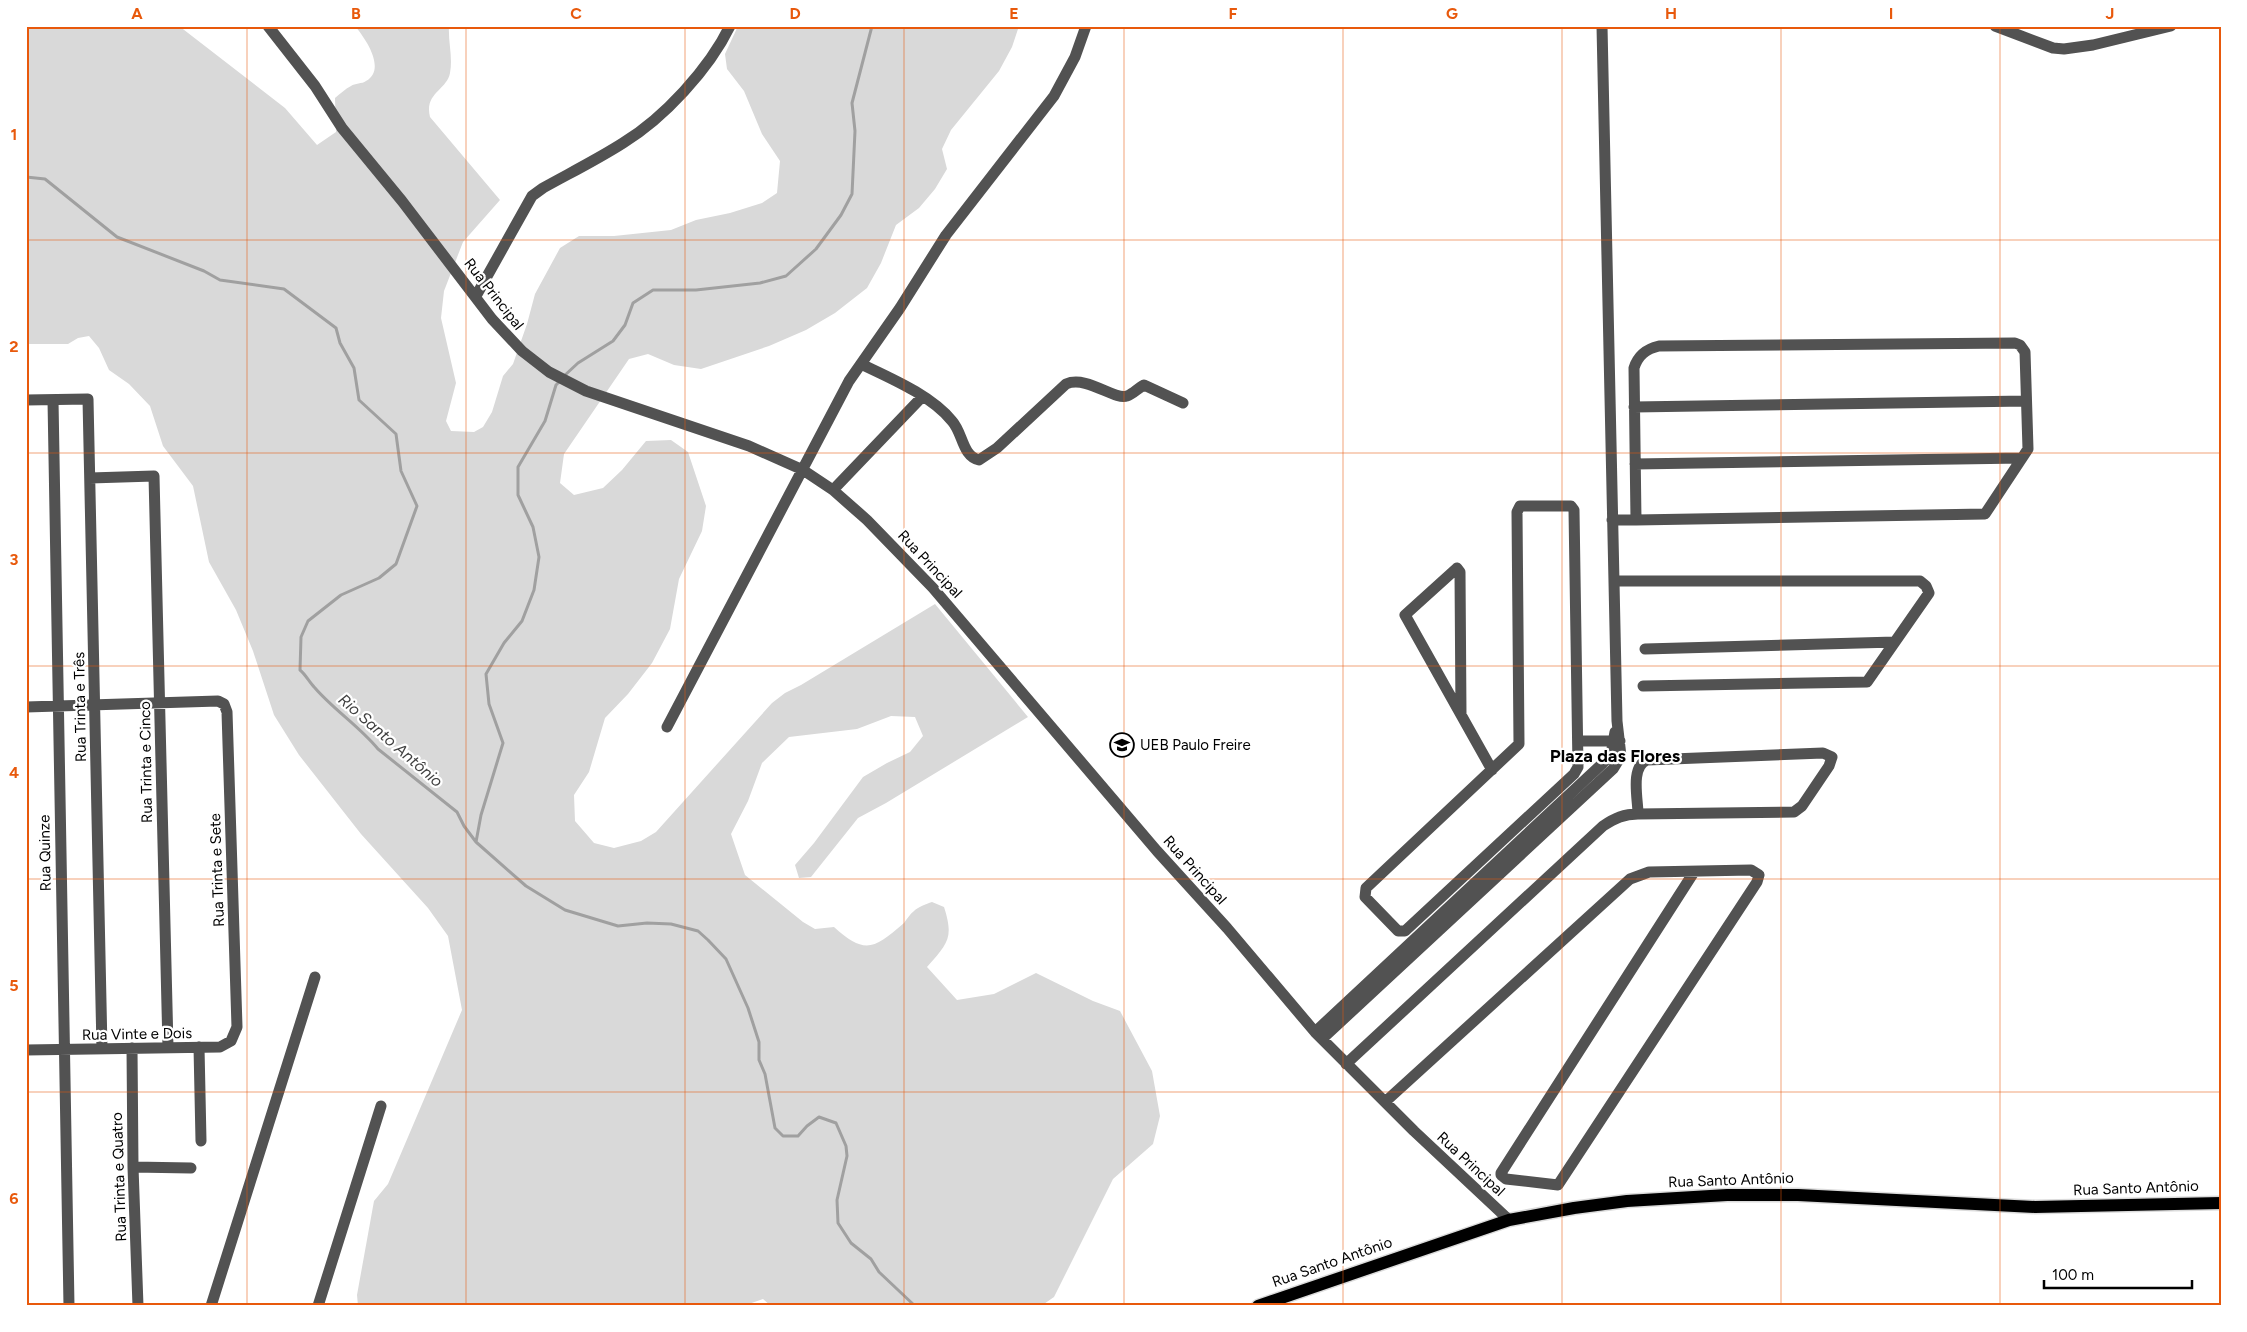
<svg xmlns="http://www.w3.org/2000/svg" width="2247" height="1332" viewBox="0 0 2247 1332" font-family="Figtree,sans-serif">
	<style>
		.green { fill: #d9d9d9 }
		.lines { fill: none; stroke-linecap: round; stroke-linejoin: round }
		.stream { stroke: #a0a0a0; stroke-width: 3 }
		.major-casing { stroke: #dbdbdb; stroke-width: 15 }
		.minor { stroke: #525252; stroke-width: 11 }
		.major { stroke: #000; stroke-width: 12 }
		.grid { fill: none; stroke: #e8590c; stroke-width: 1; stroke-opacity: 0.55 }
		.labels { text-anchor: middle; stroke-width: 4.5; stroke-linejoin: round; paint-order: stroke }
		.street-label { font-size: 15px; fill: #000; stroke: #fff }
		.poi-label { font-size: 15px; fill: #000; stroke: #fff; text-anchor: start }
		.water-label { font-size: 16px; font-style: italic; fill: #414141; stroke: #fff }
		.quarter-label { font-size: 18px; font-weight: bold; fill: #000; stroke: #fff }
		.neatline { fill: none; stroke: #e8590c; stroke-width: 2 }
		.grid-label { font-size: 16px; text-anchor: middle; font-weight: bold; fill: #e8590c }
	</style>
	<rect width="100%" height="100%" fill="#fff"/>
	<path class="green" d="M26 26H179L285 108 317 145 336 132 335 98C340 94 345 89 351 86 355 83 362 84 366 81 387 69 365 38 355 26H449C448 42 453 57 450 73 447 90 424 93 430 117L500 200 463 242 444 291 441 318 456 383 446 421 451 431 474 432 483 427 492 412 503 376 513 364 527 324 535 294 560 248 579 236H614L671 230 696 220 730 213 762 203 777 193 780 161 762 134 744 91 727 69 725 54 738 26H1019L1012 47 999 71 951 130 942 149 947 169 935 189 919 208 896 225 881 263 867 288 835 313 806 330 769 346 701 369 674 365 648 354 629 359 564 454 560 483 574 495 603 488 622 470 646 441 671 440 688 452 706 506 702 531 679 579 670 629 652 663 628 694 605 718 589 772 574 795 575 821 594 843 614 848 641 841 656 832 772 703 785 693 801 685 935 604 1028 717 886 803 858 818 811 877 799 878 795 865 814 843 863 777 887 763 910 752 923 736 915 717 891 716 857 729 789 737 762 763 748 801 731 834 745 875 803 922 815 929 834 927C865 955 874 949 904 923 907 919 910 914 914 911 918 907 926 904 932 902L944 907C954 938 948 943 927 967L957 1000 994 994 1036 973 1093 1001 1120 1011 1152 1071 1160 1116 1153 1144 1113 1179 1054 1297 1041 1306H771L763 1299 743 1306H358L357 1295 374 1201 388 1184 462 1010 448 936 428 908 361 834 299 755 274 715 253 651 236 610 209 562 193 486 163 446 150 406 129 384 109 370 99 348 89 336 78 338 68 344H26Z"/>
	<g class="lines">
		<path class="stream" d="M26 177 45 179 117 237 204 271 220 280 284 289 336 328 340 343 354 368 359 400 396 434 401 471 417 506 396 564 379 578 341 595 308 621 301 637 300 670C306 675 309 682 315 688 334 710 359 726 378 749L457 812 464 826 476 842 526 886 565 910 618 926 647 923 671 924 698 931 708 940 726 959 748 1008 759 1042V1060L765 1074 775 1128 783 1136H798L807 1126 819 1117 836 1123 846 1146 847 1156 837 1200 838 1223 851 1243 871 1259 879 1272 915 1306
			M564 376 578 363 613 341 625 325 633 303 653 290H696L760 283 786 276 816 249 841 215 852 194 855 131 852 103 872 26
			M476 842 481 815 503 743 489 704 486 674 504 643 522 621 534 590 539 557 533 527 518 495V467L545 421 556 385 560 381"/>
		<g class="major-casing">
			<path id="major" d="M1258 1306 1509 1220 1574 1208 1627 1201 1727 1195H1798L2035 1207 2221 1203"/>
		</g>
		<path class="minor" d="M268 26 315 86 342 128 402 201 492 319 522 351 549 372 586 391 749 446 803 470 833 490 867 520 933 588 1157 851 1227 928 1315 1032 1414 1131 1509 1220
			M1995 26 2053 48 2064 49 2093 45 2171 26
			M476 296 532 196 543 188C570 173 598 159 623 143 664 118 709 69 730 26
			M861 364C890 378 931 395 952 421 963 433 962 456 979 460L997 448 1066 384C1087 375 1115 401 1127 396 1133 394 1138 388 1144 385L1183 403
			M26 400 88 399 102 1049
			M53 400 69 1306
			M1634 407 2026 401
			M1635 464 2022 458
			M90 478 154 476 168 1047
			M833 490 922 397
			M1520 506H1571L1574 510 1578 767 1574 774 1405 931H1398L1365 897 1366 888 1519 744 1517 512Z
			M1612 520H1636L1985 514 2028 449 2025 352 2020 345 2015 343 1659 346C1646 349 1638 355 1634 368L1636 520
			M1614 581H1920L1926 586 1929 593 1867 682 1643 686
			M1645 649 1895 642
			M26 707 218 701 224 704 227 712 237 1027 231 1041 220 1047 26 1050
			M1461 715 1460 572 1457 568 1405 615 1492 770
			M667 727 849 381 900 308 946 235 1054 96 1075 57 1086 26
			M1578 741H1620
			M1315 1032 1602 764 1611 754 1615 732
			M1322 1039 1613 769 1621 756 1617 721 1602 26
			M199 1047 201 1141
			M132 1048 133 1167 138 1306
			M1346 1064 1603 826C1615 818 1624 814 1638 814L1794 812 1802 806 1829 766 1832 757 1823 753 1647 760C1630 767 1638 799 1638 814
			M1385 1102 1630 879 1649 872 1751 870 1759 875 1757 882 1558 1185 1506 1179 1501 1175V1173L1694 872
			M133 1167 191 1168
			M211 1306 315 977
			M318 1306 381 1106"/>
		<use href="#major" class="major"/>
	</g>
	<path class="grid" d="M247 26V1306M466 26V1306M685 26V1306M904 26V1306M1124 26V1306M1343 26V1306M1562 26V1306M1781 26V1306M2000 26V1306M26 240H2221M26 453H2221M26 666H2221M26 879H2221M26 1092H2221"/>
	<defs>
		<g id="school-ring" transform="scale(1.25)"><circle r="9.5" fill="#fff" stroke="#000" stroke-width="1.5"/><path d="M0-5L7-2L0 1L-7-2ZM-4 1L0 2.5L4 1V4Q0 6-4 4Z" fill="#000"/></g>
	</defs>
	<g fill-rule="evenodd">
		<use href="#school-ring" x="1122" y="745"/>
	</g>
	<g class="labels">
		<g class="street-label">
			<text transform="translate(494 294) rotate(52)" y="5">Rua Principal</text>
			<text transform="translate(930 564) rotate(47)" y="5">Rua Principal</text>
			<text transform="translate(80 707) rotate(-91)" y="5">Rua Trinta e Três</text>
			<text transform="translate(146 762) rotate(-91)" y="5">Rua Trinta e Cinco</text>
			<text transform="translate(45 853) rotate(-91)" y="5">Rua Quinze</text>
			<text transform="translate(217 870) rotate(-92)" y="5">Rua Trinta e Sete</text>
			<text transform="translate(1195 870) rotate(48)" y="5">Rua Principal</text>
			<text transform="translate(137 1034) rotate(-1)" y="5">Rua Vinte e Dois</text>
			<text transform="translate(1471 1164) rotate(43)" y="5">Rua Principal</text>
			<text transform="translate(119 1177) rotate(-92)" y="5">Rua Trinta e Quatro</text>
			<text transform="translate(1731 1180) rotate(-2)" y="5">Rua Santo Antônio</text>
			<text transform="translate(2136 1188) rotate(-2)" y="5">Rua Santo Antônio</text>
			<text transform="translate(1332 1262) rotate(-19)" y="5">Rua Santo Antônio</text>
		</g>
		<g class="poi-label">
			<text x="1140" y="750">UEB Paulo Freire</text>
		</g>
		<g class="water-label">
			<text transform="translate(391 740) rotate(41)" y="6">Rio Santo Antônio</text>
		</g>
		<g class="quarter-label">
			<text x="1615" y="762">Plaza das Flores</text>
		</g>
	</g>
	<rect width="2247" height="1332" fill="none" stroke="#ffffff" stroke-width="55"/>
	<path d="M2044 1280v8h148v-8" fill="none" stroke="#000000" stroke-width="2.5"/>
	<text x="2052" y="1280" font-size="15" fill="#000000" stroke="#ffffff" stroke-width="4" paint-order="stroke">100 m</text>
	<rect x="28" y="28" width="2192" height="1276" class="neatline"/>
	<g class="grid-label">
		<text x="137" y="19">A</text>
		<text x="356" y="19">B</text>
		<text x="576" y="19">C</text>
		<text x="795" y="19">D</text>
		<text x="1014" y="19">E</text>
		<text x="1233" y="19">F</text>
		<text x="1452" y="19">G</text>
		<text x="1671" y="19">H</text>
		<text x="1891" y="19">I</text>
		<text x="2110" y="19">J</text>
		<text x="14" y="140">1</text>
		<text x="14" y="352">2</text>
		<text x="14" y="565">3</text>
		<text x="14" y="778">4</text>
		<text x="14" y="991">5</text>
		<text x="14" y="1204">6</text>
	</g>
</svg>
